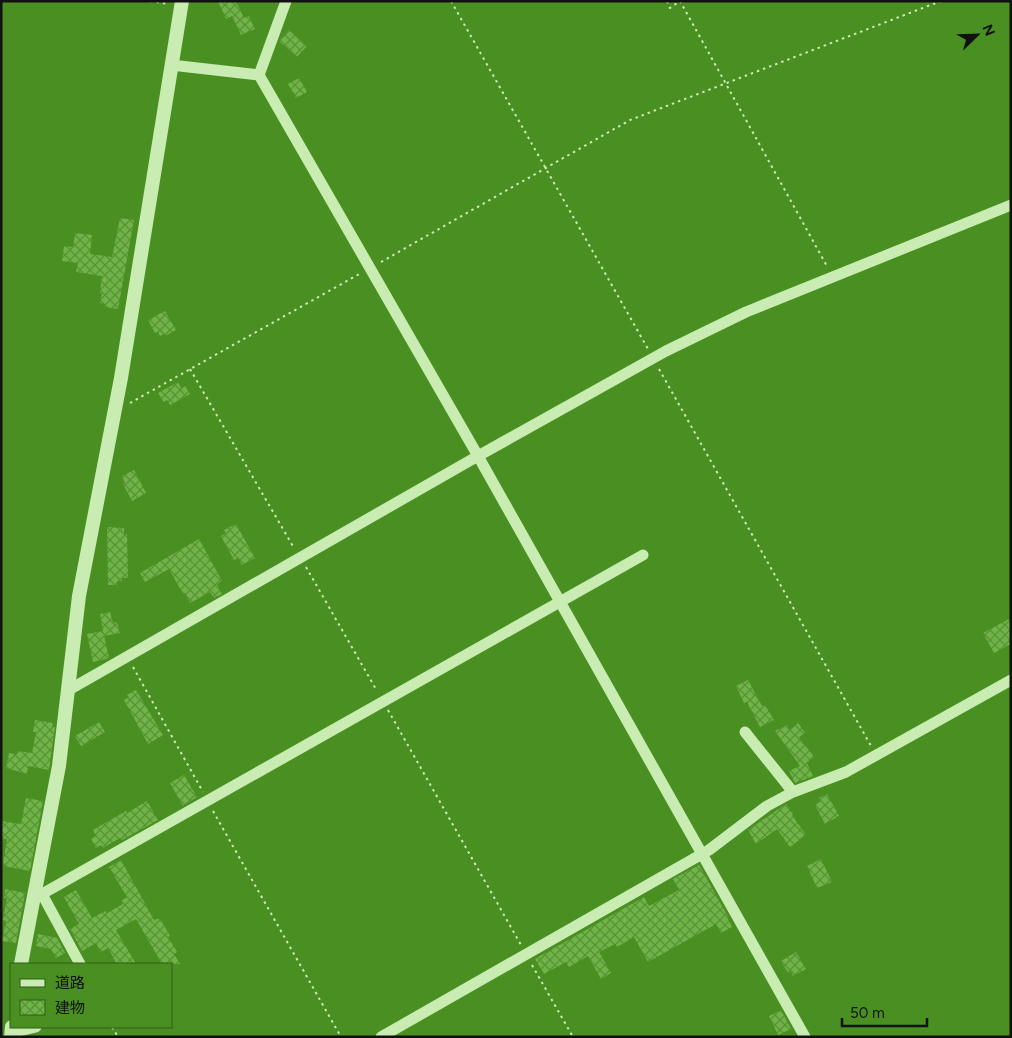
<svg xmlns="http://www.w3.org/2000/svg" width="1012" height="1038" viewBox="0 0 1012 1038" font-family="Figtree,'Noto Sans JP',sans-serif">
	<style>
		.building { fill: url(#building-cross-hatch) }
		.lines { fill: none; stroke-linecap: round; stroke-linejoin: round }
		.path { stroke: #c8ecb1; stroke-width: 2; stroke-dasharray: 2.5 4; stroke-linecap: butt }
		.minor { stroke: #c8ecb1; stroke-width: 11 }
		.tertiary { stroke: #c8ecb1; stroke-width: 14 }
	</style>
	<defs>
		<pattern id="building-cross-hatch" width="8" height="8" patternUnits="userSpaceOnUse" patternTransform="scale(1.25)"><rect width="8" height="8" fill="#6fb446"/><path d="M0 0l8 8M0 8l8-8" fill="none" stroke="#5a9139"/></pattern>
	</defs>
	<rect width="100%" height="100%" fill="#498f21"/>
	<path class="building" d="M218 1H236L244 18 249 16 255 29 241 35 232 16 226 19Z
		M289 30 307 46 297 57 279 41Z
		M299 78 307 92 296 98 288 84Z
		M120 218 134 220 118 309 105 307V304L100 303 102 293H100L102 276 76 272 78 263 62 261 64 246 73 247 75 233 92 235 90 254 112 257Z
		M165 311 176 330 165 336 164 334 160 336 158 332 155 333 148 320Z
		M178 382 181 388 185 386 190 394 170 405 167 400 164 402 158 393Z
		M134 470 146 493 132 501 123 484 125 483 122 476Z
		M236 524 255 558 242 565 238 558 234 560 221 536 226 533 224 530Z
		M107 527 124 528V534H127L128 578H122V582L117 581V585H108Z
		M199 539 222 581 217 584 222 594 214 598 210 592 190 603 185 593 183 594 169 569 145 582 140 573Z
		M110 612 113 623 117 622 120 633 104 636 100 614Z
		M1011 618V644L994 653 983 633Z
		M103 631 109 658 93 662 87 634Z
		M748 680 762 706 765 705 774 720 760 727 747 702 744 703 736 686Z
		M136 690 163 735 148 744 124 700 129 697 127 695Z
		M35 720 53 723 52 727H55L49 770 28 766 27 774 6 768 9 753 17 754 18 751 32 753 36 732H33Z
		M99 722 105 732 81 746 75 736Z
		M798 723 805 733 799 737 814 757 807 763 813 776 795 783 789 771 800 766 775 731 787 725 789 730Z
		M184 775 197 797 183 806 170 783Z
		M827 794 839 816 825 824 815 805 821 801 819 798Z
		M26 798 43 801 30 871 4 866V864H3L7 839 1 838V821L21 824Z
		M147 801 158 820 122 840 120 838 103 848 101 845 96 848 91 839 96 836 93 830 126 811 127 813Z
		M786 804 793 814 792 815 806 835 790 847 777 829 756 844 748 830Z
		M821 859 832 882 817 888 807 866Z
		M121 860 154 920 160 918 170 936 168 937 177 952 174 954 180 964H162L136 919 116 930 136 964H117L108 948 101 952 96 943 82 951 70 929 79 924 64 897 76 890 92 918 105 911 107 913 123 904 121 901 127 897 109 867Z
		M699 865 728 917H727L732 927 721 933 716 924 648 962 634 937 617 947 615 944 599 952 611 973 601 979 588 956 569 967 566 962 544 974 535 959 644 897 649 906 679 890 673 879Z
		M5 889 25 893 16 943 2 941 6 921 3 920 7 898H4Z
		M38 934 57 938 65 953 56 958 51 949 36 946Z
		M796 952 806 969 793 976 791 971 788 973 781 961Z
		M781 1010 791 1029 778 1035 769 1016Z"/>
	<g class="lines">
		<path class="path" d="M150 1 169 4
			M451 1 648 349
			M667 1 670 8 680 1 828 268
			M381 262 630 120 941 1
			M190 369 294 548
			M659 369 871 746
			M130 403 361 273
			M306 567 377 691
			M133 667 203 792
			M388 710 521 945
			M213 811 341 1037
			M532 965 573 1037
			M112 1027 118 1037"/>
		<path class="minor" d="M171 65 259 75 286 1
			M259 75 478 456 805 1037
			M67 691 478 456 666 351 746 312 1011 205
			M745 732 793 792
			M36 894H42L643 555
			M42 894 80 964
			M11 1033 36 1027
			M381 1037 709 850 767 806 793 792 846 772 1011 680"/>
		<path class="tertiary" d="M21 964 59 766 79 596 121 378 182 1
			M11 1037 12 1027"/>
	</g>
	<rect width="1012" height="1038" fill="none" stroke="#111111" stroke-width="5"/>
	<rect x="10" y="963" width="162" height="65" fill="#498f21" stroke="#335d1b"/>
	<rect x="20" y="979" width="25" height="8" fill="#c8ecb1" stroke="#335d1b"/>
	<text x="55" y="988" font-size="15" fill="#111111">道路</text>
	<rect x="20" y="1000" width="25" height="15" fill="url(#building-cross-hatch)" stroke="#335d1b"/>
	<text x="55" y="1013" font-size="15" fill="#111111">建物</text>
	<g transform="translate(977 35) rotate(67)" stroke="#498f21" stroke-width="4" paint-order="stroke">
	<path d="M0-4L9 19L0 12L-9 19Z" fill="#111111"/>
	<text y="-8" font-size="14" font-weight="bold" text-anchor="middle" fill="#111111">N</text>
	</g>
	<path d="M842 1018v8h85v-8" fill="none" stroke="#111111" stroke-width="2.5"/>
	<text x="850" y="1018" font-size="15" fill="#111111" stroke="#498f21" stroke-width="4" paint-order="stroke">50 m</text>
</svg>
